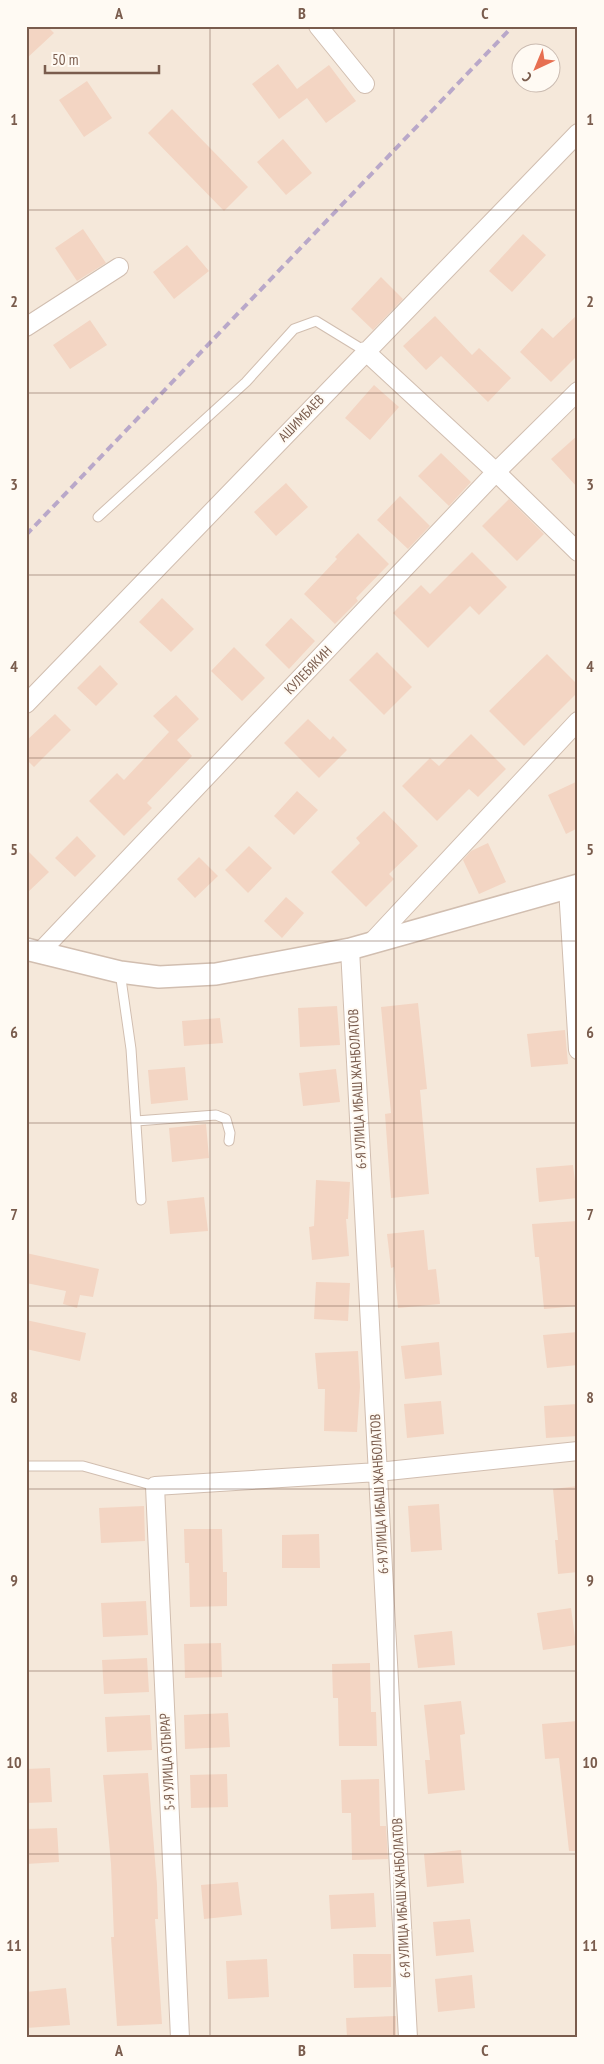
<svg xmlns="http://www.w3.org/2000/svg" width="604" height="2064" viewBox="0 0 604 2064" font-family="'PT Sans Narrow',sans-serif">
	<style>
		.residential { fill: #f5e8da; fill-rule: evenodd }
		.building { fill: #f3d5c3 }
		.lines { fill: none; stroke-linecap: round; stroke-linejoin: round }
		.service-casing { stroke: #d1beb0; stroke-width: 11 }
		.minor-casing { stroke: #d1beb0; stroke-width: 20 }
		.tertiary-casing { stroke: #d1beb0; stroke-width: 24 }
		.service { stroke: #fff; stroke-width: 9 }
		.minor { stroke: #fff; stroke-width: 18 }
		.tertiary { stroke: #fff; stroke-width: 21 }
		.rail { stroke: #b9a8c9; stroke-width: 4; stroke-dasharray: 8 5; stroke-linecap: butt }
		.grid { fill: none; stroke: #7a5c4d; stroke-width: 1; stroke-opacity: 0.55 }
		.labels { text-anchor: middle; stroke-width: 4; stroke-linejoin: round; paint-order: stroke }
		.street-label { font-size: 14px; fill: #7a5c4d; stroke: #fffaf3 }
		.neatline { fill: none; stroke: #7a5c4d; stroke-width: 2 }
		.grid-label { font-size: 16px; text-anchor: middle; font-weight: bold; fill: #7a5c4d }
	</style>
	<rect width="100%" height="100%" fill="#fdf6ec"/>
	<path class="residential" d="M26 26H578V2038H26ZM522 52H552V82H522Z"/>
	<path class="building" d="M26 26H47L54 33 26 59Z
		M278 64 297 89 329 65 356 101 326 123 307 98 279 119 252 84Z
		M87 81 112 118 84 137 59 100Z
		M172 109 248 187 224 211 148 133Z
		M283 139 312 173 286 195 257 162Z
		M83 229 106 263 77 281 55 248Z
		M523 234 546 255 512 292 489 271Z
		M187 245 209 271 174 299 153 272Z
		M381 277 403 299 373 330 351 309Z
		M578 314V355L551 382 520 352 542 328 553 338Z
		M435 316 472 355 479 348 511 378 488 402 441 356 426 370 403 346Z
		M90 320 107 345 70 369 53 345Z
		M374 385 399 407 370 440 345 418Z
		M578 435V488L551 459Z
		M441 453 471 482 449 506 418 476Z
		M286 483 308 507 276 536 254 512Z
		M400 496 430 526 408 549 377 520Z
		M509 499 544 534 517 561 482 526Z
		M358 533 389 564 356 598 358 601 335 624 304 594 337 559 335 557Z
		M472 552 507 587 479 615 470 606 428 648 393 613 421 585 430 594Z
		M162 598 194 629 171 652 139 622Z
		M291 618 315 641 289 669 265 645Z
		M234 647 265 678 242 701 211 671Z
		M377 652 412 687 384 715 349 680Z
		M547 654 578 685V692L524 746 489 711Z
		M100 665 118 684 96 706 77 688Z
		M176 695 199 719 177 740 192 756 147 803 152 808 124 836 89 801 117 773 124 780 169 732 153 716Z
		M55 714 71 730 34 767 26 759V741Z
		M308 719 330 740 333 736 347 750 319 778 284 743Z
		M471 734 506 769 478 797 469 789 437 821 402 786 430 758 439 766Z
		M578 781V828L566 834 548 795Z
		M297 791 318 810 294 835 274 816Z
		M384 811 418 846 389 874 394 879 366 907 331 872 360 843 356 838Z
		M77 836 96 856 75 877 55 858Z
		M488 843 506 882 479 894 463 860 471 851Z
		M249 846 272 868 248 893 225 870Z
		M26 849 49 872 26 894Z
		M199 857 218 876 195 898 177 879Z
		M286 897 304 913 282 938 264 921Z
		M418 1003 427 1089 420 1090 429 1194 391 1198 385 1114 391 1113 381 1007Z
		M337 1006 340 1045 300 1047 298 1008Z
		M220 1018 223 1043 184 1046 182 1021Z
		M565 1030 568 1064 531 1067 527 1034Z
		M185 1067 188 1100 151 1104 148 1070Z
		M336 1069 340 1102 303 1106 299 1073Z
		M206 1124 209 1158 172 1162 169 1128Z
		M573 1165 577 1198 539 1202 536 1168Z
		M316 1180 350 1182 348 1219H346L349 1256 312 1260 309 1227 314 1226Z
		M204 1197 208 1231 170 1234 167 1201Z
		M578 1221V1306L544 1309 539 1257H535L532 1224Z
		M424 1230 428 1270 436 1269 440 1304 398 1308 394 1267 391 1268 387 1234Z
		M26 1253 99 1269 93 1297 80 1295 77 1308 63 1304 66 1291 26 1283Z
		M316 1282 350 1283 348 1321 314 1319Z
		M26 1320 86 1333 80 1361 26 1349Z
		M578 1332V1365L547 1368 543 1335Z
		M439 1342 442 1375 405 1379 401 1346Z
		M358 1351 360 1387 357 1432 324 1431 325 1389H318L315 1353Z
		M441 1401 444 1434 407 1438 404 1404Z
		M578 1404V1436L546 1438 544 1406Z
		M578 1486V1572L558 1574 555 1540H558L553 1489Z
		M439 1504 442 1550 411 1552 408 1506Z
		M144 1506 145 1541 101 1543 99 1508Z
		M184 1529H222L223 1572H227V1606L190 1607 189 1563H185Z
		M319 1534 320 1568H282V1535Z
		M146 1601 148 1635 103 1637 101 1603Z
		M571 1608 576 1645 543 1650 537 1613Z
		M452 1631 455 1665 418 1668 414 1635Z
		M221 1643 222 1677 185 1678 184 1644Z
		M147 1658 149 1692 104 1694 102 1660Z
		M370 1663 371 1712H376L377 1746H339L338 1698H333L332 1664Z
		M461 1701 465 1734 460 1735 465 1790 428 1794 425 1760H430L424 1705Z
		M228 1713 230 1747 185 1749 184 1715Z
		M150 1715 152 1750 107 1752 105 1717Z
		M578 1721V1851H569L559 1758 545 1759 542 1724Z
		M50 1768 52 1802 26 1803V1769Z
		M148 1773 157 1885 158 1919H155L162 2024 117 2026 111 1937H114L111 1864 103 1775Z
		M227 1774 228 1807 191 1808 190 1775Z
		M379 1779 380 1826H386L388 1859 352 1860 351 1813H342L341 1780Z
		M57 1828 59 1862 26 1864V1829Z
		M461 1850 464 1883 427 1887 424 1854Z
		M238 1882 242 1915 204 1919 201 1885Z
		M374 1893 376 1927 331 1929 329 1895Z
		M470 1919 474 1952 436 1956 433 1922Z
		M353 1954H391V1987L354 1988Z
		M267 1959 269 1997 228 1999 226 1961Z
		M472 1975 475 2008 438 2012 435 1979Z
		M66 1988 70 2025 26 2028V1992Z
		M396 2016V2038H347L346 2018Z"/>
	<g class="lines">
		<g class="service-casing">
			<path id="service" d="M98 517 246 382 294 329 316 321 365 351
				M120 972 131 1049 141 1200
				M136 1121 216 1115 226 1119 230 1133 229 1141
				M26 1466H83L155 1486"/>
		</g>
		<g class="minor-casing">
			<path id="minor" d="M318 26 365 84
				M26 327 119 267
				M365 351 496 472 578 552
				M26 704 578 133
				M568 888 578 1050
				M370 944 578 721
				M350 949 408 2038
				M40 952 496 472 578 391
				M180 2038 155 1486 378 1472 578 1451"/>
		</g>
		<g class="tertiary-casing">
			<path id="tertiary" d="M26 949 120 972 159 977 216 974 350 949 578 885"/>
		</g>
		<use href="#service" class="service"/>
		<use href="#minor" class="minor"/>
		<use href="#tertiary" class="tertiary"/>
		<path class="rail" d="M26 535 513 26"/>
	</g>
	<path class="grid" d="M210 26V2038M394 26V2038M26 210H578M26 393H578M26 575H578M26 758H578M26 941H578M26 1123H578M26 1306H578M26 1489H578M26 1671H578M26 1854H578"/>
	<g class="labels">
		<g class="street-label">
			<text transform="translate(301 418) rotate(-46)" y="5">АШИМБАЕВ</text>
			<text transform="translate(308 670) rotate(-46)" y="5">КУЛЕБЯКИН</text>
			<text transform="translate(357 1089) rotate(-93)" y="5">6-Я УЛИЦА ИБАШ ЖАНБОЛАТОВ</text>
			<text transform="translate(379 1494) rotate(-93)" y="5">6-Я УЛИЦА ИБАШ ЖАНБОЛАТОВ</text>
			<text transform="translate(167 1762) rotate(-93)" y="5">5-Я УЛИЦА ОТЫРАР</text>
			<text transform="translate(401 1898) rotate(-93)" y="5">6-Я УЛИЦА ИБАШ ЖАНБОЛАТОВ</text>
		</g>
	</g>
	<rect width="604" height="2064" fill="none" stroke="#fffaf3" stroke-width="55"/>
	<g transform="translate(536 68) rotate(224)"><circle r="24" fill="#fffaf3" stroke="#cabbb1"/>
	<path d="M0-4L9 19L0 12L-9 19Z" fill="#e76f51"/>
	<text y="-8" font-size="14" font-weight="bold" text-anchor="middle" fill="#7a5c4d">С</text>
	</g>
	<path d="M45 65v8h114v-8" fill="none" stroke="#7a5c4d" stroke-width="2.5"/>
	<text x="52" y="65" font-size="15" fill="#7a5c4d" stroke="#fffaf3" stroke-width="4" paint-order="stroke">50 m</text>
	<rect x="28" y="28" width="548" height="2008" class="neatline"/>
	<g class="grid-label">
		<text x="119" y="19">A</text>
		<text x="302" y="19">B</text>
		<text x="485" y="19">C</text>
		<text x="14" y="125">1</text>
		<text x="590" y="125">1</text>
		<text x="14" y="307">2</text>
		<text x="590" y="307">2</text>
		<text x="14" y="490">3</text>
		<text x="590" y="490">3</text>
		<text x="14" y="672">4</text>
		<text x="590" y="672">4</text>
		<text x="14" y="855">5</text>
		<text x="590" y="855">5</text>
		<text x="14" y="1038">6</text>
		<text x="590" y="1038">6</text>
		<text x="14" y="1220">7</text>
		<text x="590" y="1220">7</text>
		<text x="14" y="1403">8</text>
		<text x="590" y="1403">8</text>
		<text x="14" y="1586">9</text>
		<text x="590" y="1586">9</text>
		<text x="14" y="1768">10</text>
		<text x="590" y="1768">10</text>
		<text x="14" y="1951">11</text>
		<text x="590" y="1951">11</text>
		<text x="119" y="2056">A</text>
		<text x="302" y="2056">B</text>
		<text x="485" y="2056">C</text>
	</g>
</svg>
